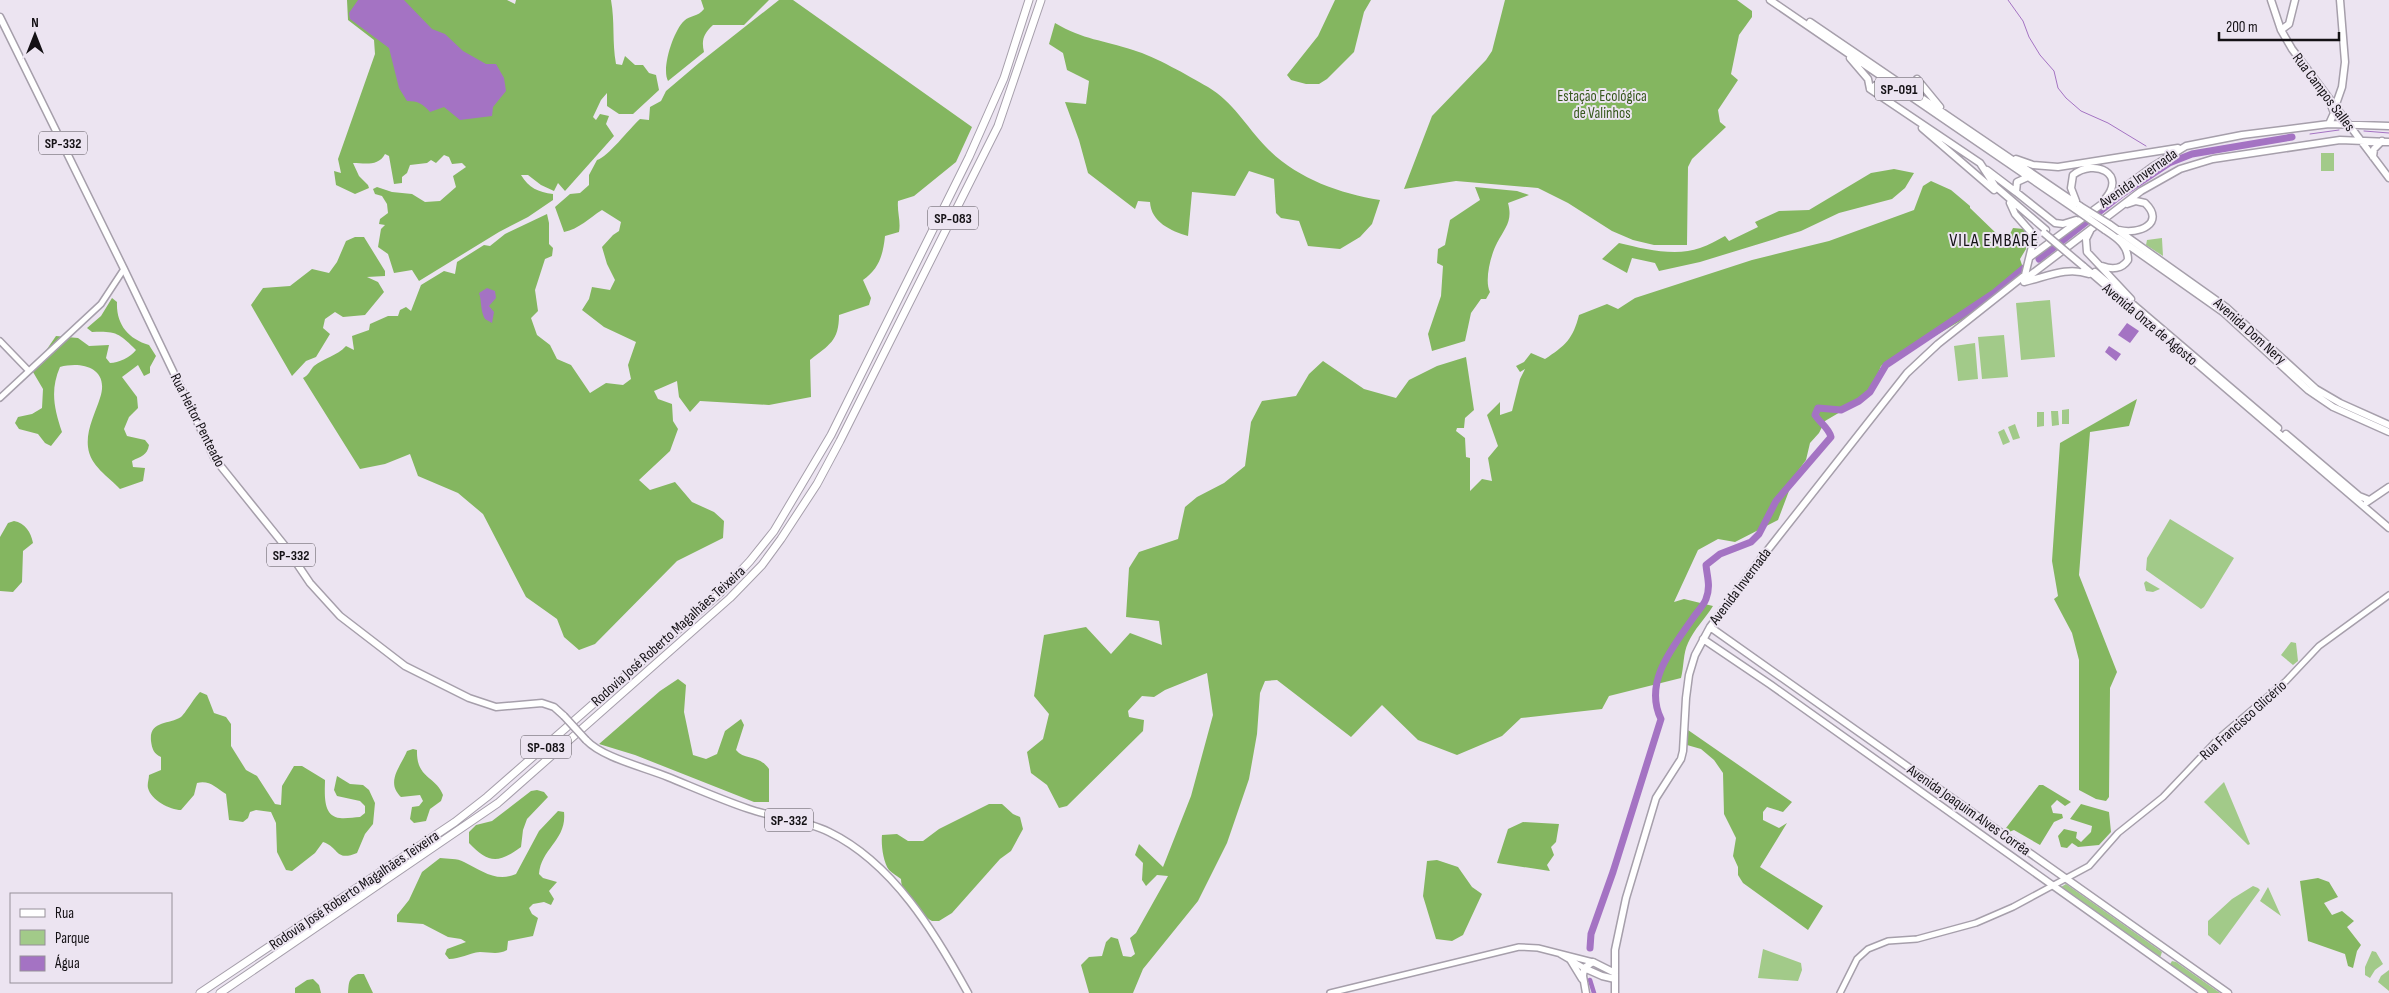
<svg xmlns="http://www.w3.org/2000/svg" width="2389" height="993" viewBox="0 0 2389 993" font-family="'Sofia Sans Condensed',sans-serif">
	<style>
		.green { fill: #a2ca89 }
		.forest { fill: #84b660 }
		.water { fill: #a473c3 }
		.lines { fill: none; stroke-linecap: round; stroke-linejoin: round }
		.stream { stroke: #a473c3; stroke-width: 1 }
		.canal { stroke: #a473c3; stroke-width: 4.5 }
		.river { stroke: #a473c3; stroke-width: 7 }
		.minor-casing { stroke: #a69fab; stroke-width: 8 }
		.major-casing { stroke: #a69fab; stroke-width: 9 }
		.highway-casing { stroke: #a69fab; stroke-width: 9 }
		.minor { stroke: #fff; stroke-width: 5 }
		.major { stroke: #fff; stroke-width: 6 }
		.highway { stroke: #fff; stroke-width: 7 }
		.major-bridge-casing { stroke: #a69fab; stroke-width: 9; stroke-linecap: butt }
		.major-bridge { stroke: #fff; stroke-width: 6 }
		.labels { text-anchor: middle; stroke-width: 4; stroke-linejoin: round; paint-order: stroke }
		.shield { fill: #ece4f1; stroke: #555057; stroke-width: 1 }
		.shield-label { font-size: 14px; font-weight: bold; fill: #141115 }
		.street-label { font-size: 15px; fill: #141115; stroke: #ece4f1 }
		.park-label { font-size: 15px; fill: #38591e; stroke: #ece4f1 }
		.quarter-label { font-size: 18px; letter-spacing: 1px; fill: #141115; stroke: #ece4f1 }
	</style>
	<rect width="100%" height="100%" fill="#ece4f1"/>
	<path class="green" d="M2321 153H2334V171H2321Z
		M2162 238V239L2163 256 2146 245 2147 240Z
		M2050 300 2055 357 2021 360 2016 303Z
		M2004 335 2008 377 1982 379 1978 337Z
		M1975 343 1978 379 1958 381 1954 346Z
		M2069 409V424H2062V410Z
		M2051 411H2058L2059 425 2052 426Z
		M2037 412H2044V426L2037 427Z
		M2015 424 2020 438 2013 440 2008 427Z
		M2004 429 2010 442 2003 445 1998 432Z
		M2170 519 2234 558 2204 607 2201 609 2146 570 2147 558Z
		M2146 581 2160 589 2153 592 2146 591 2144 583Z
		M2291 642 2296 643 2298 661 2293 665 2281 655Z
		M2224 782 2250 844 2248 845 2204 802Z
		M2066 884 2162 952 2160 958 2062 890 2061 887Z
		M2253 886 2258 888 2260 890 2220 945 2208 935V921L2232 899Z
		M2268 887 2281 916 2260 901Z
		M1763 949 1801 963 1802 970 1798 981 1758 978Z
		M2372 951 2376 952 2383 964 2375 970 2370 978 2365 975V967Z
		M2172 961 2176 962 2220 993H2208L2169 966Z
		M2389 970V991L2378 982 2381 976Z"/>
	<path class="forest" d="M347 0H507L515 4 516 0H611C615 22 612 42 616 64L622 65 625 56 635 65H643L649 73 656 75 659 90 633 114H619L607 106V93L601 100 593 117 596 120 600 114 609 116 606 124 614 136 565 191 558 183 554 191 541 185 528 175H521C529 188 538 192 553 194V200L528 217 499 232 419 281 412 270 394 273 388 254 378 247 381 229 385 225 379 224 380 219 388 213 387 204 382 196 375 194 373 189 377 187 392 192 412 194 425 202 440 201 456 187 453 176 466 167 462 163 452 164 449 157 444 155 436 163 431 160 427 163 410 165 407 173 402 177V183L394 184 389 156 385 154C378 167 364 163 353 163L359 176 368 185 369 188 355 194 336 185 334 171 341 173 338 159 375 54 374 40 348 20Z
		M701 0H769L744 25H713C704 33 701 40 704 52L668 81C661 68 674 30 684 21 690 15 698 17 704 9Z
		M779 0H793L972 127 956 162 914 196 898 201C897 212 901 221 899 232L885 236C883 255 879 269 863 280L871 298 869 305 839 315C839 341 829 345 810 360L811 397 769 405 700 401 690 412 679 397 677 381 654 391 658 399 672 404 673 421 678 429 670 451 639 480 650 490 675 482 692 502 714 512 724 521 723 538 677 561 595 644 579 650 564 637 557 619 526 597 483 514 458 493 418 476 410 454 385 464 360 469 303 378C309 375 310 370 314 366 324 358 337 356 346 346L354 350 352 336 369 330 370 324 388 316H398L400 310 406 307 411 311 421 285 444 271 455 274 457 262 484 245 490 246 505 234 547 214 549 223V244L553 248 552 256 545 259 535 290 538 311 531 318 537 335 550 345 557 359 571 365 590 393 606 383 623 385 631 379 628 365 636 342 604 327 582 310 589 299 592 287 610 290 615 280 607 264 602 247 613 235 619 231 621 222 602 210C589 218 579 229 564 232L555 207 570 194 580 193 589 185V175L597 160C608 157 629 129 640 119L649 120 650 107 661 101 666 91 699 63Z
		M1335 0H1371L1364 12 1354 52 1327 79 1319 84H1306L1291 80 1287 75 1318 36Z
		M1505 0H1737L1752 11V17L1739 35 1731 74 1738 80 1718 110 1720 122 1726 127 1692 159 1688 167 1687 245H1654L1633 240 1612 231 1568 203 1538 188 1456 181 1404 189 1432 116 1486 60 1492 51Z
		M1055 23C1084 40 1103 40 1133 50 1156 57 1187 75 1208 87 1233 102 1246 126 1266 147 1296 178 1338 193 1380 200L1372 224 1360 237 1340 249 1308 246 1299 221 1281 218 1276 213 1274 179 1249 171 1235 196 1192 192 1188 236C1171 231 1151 222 1150 202L1138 201 1135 209 1088 173 1079 140 1065 102 1086 104 1089 81 1067 70 1063 53 1049 44Z
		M1894 169 1914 173 1905 188 1892 199 1839 213 1801 231 1700 262 1659 271 1655 263 1632 258 1627 273 1602 259 1619 243C1644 249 1676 257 1700 248 1709 245 1717 240 1725 236L1729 241 1758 227 1755 222 1779 211 1809 210 1871 173Z
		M1931 181 1951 190 1970 206V208L1999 236H2009L2013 228 2024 229 2027 238 2025 241 2026 249 2020 259 2022 265 2020 275 1972 314 1928 340 1893 357 1881 366 1869 395 1825 421 1819 433 1810 443 1806 460 1795 475 1778 520 1735 542 1718 539 1698 550 1674 602 1684 599 1713 606C1705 619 1694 629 1688 643 1683 653 1684 667 1681 678L1609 696 1602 709 1521 718 1502 736 1457 755 1418 740 1382 705 1351 737 1277 680 1265 681 1260 693 1257 734 1249 779 1227 843 1198 901 1143 969 1133 993H1089L1081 965 1089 957 1102 956 1106 942 1111 937 1118 939 1123 956 1131 957 1135 954 1130 938 1136 933 1168 876 1157 875 1146 886 1142 880 1143 863 1135 855 1139 844 1163 867 1191 796 1213 715 1207 673 1165 690 1154 697 1142 696 1128 711 1129 717 1144 720 1143 731 1067 806 1059 808 1047 785 1031 773 1027 752 1043 739 1049 714 1034 696 1044 635 1086 627 1111 654 1130 633 1162 645 1159 621 1126 617 1129 568 1139 552 1178 539 1185 507 1197 497 1224 483 1245 466 1251 422 1262 401 1296 396 1309 374 1323 361 1364 389 1396 398 1409 380 1437 366 1466 357 1474 410 1465 418 1464 428H1457L1456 431 1465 438 1466 457 1470 458V491L1482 479 1492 481 1488 458 1498 446 1487 415 1500 402V415L1512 411 1520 379 1525 369 1520 372 1516 366 1524 362 1531 353 1545 359C1565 346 1573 339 1579 315L1607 304 1618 309 1635 298 1752 260 1829 241 1914 210 1923 186Z
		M1475 187 1517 191 1529 195 1508 203C1513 221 1505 228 1497 243 1491 254 1484 281 1490 292L1486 299H1481L1471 313 1465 341 1432 351 1428 334 1441 296 1443 266 1437 263 1438 249 1445 245 1450 220 1480 200Z
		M355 237H364L385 271V276L367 277 378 282 384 292 365 315 343 317 335 312 325 319 323 328 330 334 316 357 306 361 292 376 251 305 263 288 290 286 312 269 329 273 337 262 346 241Z
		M112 298 117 302C116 324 128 339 149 345L156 356 150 367V373L144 376 138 365 122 377 137 397 138 408 129 417 124 429 127 436 145 440 149 445C147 456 141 456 132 461L133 467 145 468 143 481 120 489C109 477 90 466 88 447 86 430 95 414 100 398 110 368 82 361 60 367 50 390 54 408 62 432L51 446 45 443 38 434 19 429 15 423 18 417 32 414 42 408 43 389 33 372 36 365 56 336 78 338 89 346 109 345 106 358 110 363C118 363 131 357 136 350 119 333 116 331 92 332L87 328 101 316Z
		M2137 399 2129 426 2090 432 2079 575 2117 672 2110 688 2109 797 2106 801 2096 799 2079 790V660L2072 633 2054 599 2058 596 2052 561 2060 443Z
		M14 521C25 523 31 532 33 543L23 551 22 582 13 592 0 591V537L8 523Z
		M678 679 686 685 684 712 693 755 706 759 717 754 725 731 741 719 744 725 736 750C745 761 759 754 769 769V802H754L635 755 599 744 660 691Z
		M200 692 207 695 214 713 226 717 231 724V746L246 770 257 776 275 804 281 805 282 786 294 766H302L325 780C325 793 322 816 340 818 346 819 354 817 360 817L365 813V806L360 801 337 796 334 790 337 776 350 784 363 785 369 790 375 803 373 824 365 834 357 853C335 862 339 847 323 842L315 853 292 871 286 870 277 852 276 823 271 812 256 810 250 812 248 818 243 822 229 820 226 794C216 788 210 780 197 783L194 795 181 810C170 810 151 800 148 788 147 784 149 779 149 775L161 770V757C154 754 152 749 151 741 149 720 169 725 181 717 185 714 194 698 200 692Z
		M1688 730 1792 802 1783 812 1767 807 1763 812V820L1779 828 1787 823 1760 867 1823 906 1808 930 1743 883 1738 875V867L1733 856 1736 838 1724 814 1723 773 1714 760 1701 749 1687 745Z
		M413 749 417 750C416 779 436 776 443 795L441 801 430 809 426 821 414 823 410 819 412 807 419 806 423 801 420 795 401 797C385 782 401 766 407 751Z
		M2039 785H2043L2071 802 2065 806 2057 800 2051 806 2053 813 2062 814 2063 818 2054 822 2040 845 2014 830 2009 832 2006 828Z
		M537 790 544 792 548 797 527 819 523 830 521 847C498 864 488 863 469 843V832L476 825 492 821 531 791Z
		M989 804H1002L1013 814 1020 817 1023 829 1011 851 1000 859 952 913 939 921H932C919 913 901 895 901 879 897 876 892 873 889 870 883 862 881 844 882 835L897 834 908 841H923L939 829Z
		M2081 804 2109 812 2111 832 2099 845 2078 847 2072 843 2067 848 2061 847 2058 836 2064 829 2077 832 2076 838 2081 842 2091 832 2092 826 2070 819Z
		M558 811 564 812C567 840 541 848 539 874L543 878 557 882 549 891 554 899 551 905 544 902 533 904 529 908 532 914 538 918 533 936 508 941 507 950C498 955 490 952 480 952 469 953 460 959 449 959L445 954 447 949 466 942 461 939 448 937 423 924 397 922V915L409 900 422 872 440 858C448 859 457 858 464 862 481 870 496 883 516 874L539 831Z
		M1523 822 1559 824 1556 842 1551 847 1554 855 1547 865 1550 871 1497 863 1508 829Z
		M1437 860 1458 867 1472 887 1482 894 1463 935 1452 941 1436 939 1423 896 1427 861Z
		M2318 878 2329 882 2338 897 2324 903 2332 915 2342 911 2354 921 2347 927 2361 945 2357 951 2353 968 2348 966 2345 954 2308 941 2300 881Z
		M358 974H364L373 993H348C349 983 348 978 358 974Z
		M313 979 319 985 321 993H295V988L307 980Z"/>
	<path class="water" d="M358 0H404L432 29 445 34 463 51 486 64H496L504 78 506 91 493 107 492 116 460 120 444 107 430 112C423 104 418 101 407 101L399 88 389 48 350 19 349 13Z
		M487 288 495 291 496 298 489 306 494 312 492 323 485 319C480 310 482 302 479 293Z
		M2127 323 2139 331 2130 343 2118 335Z
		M2109 346 2121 354 2116 361 2105 352Z"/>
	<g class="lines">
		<path class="stream" d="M2008 0 2023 21 2029 37 2040 55 2054 71 2058 88 2066 98 2081 111 2108 123 2146 146
			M2364 131 2389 133
			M2310 134 2339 130"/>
		<path class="canal" d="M1590 980 1594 993"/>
		<path class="river" d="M2039 259 2122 194 2169 163 2192 154 2292 137
			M1590 948 1591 934 1613 872 1661 719C1643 682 1673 647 1693 618 1697 612 1704 605 1706 599 1711 586 1707 577 1706 565L1720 554 1751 542 1759 534 1776 501 1831 437C1829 428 1820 423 1815 415L1818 408 1841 410 1859 401 1870 392 1886 365 1994 293 2024 268"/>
		<g class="minor-casing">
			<path id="minor" d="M0 341 29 371
				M0 398 101 304 124 269
				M1560 954 1584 968
				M1330 993 1519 947 1538 948 1593 962
				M1840 993 1857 959 1868 949 1888 941 1917 939 1976 923 2013 907 2089 866 2118 833 2163 797 2219 738 2286 681 2319 646 2389 595"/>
		</g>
		<g class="major-casing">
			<path id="major" d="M1770 0 2075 209
				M2271 0 2281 30 2292 49 2389 178
				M0 17 124 269 215 459 285 546 310 583 340 616 405 666 469 698 496 707 542 703 554 707 564 716
				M1810 22 2080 206
				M2281 30 2289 24 2295 0
				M1850 58 1868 79 1870 89
				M1917 79 1940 107
				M1870 89 1980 163 1995 186 2046 230
				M1870 89 1876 85 1903 95
				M2335 107 2342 87 2345 62 2340 0
				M2329 124 2334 113 2331 105
				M1922 128 1994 190
				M2373 157 2374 149 2382 141
				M2016 159 2033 165 2058 167 2178 148
				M1987 170 2016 192
				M2028 177 2017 182 2016 192 2055 223 2063 224 2076 220
				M2076 201 2071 188 2073 175C2095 158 2127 174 2105 199
				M2109 224 2227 308 2316 389 2340 403 2389 425
				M2119 230C2139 235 2166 223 2145 203L2136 201 2127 204
				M2090 231 2086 239 2087 252 2131 299
				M2118 238 2223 312 2308 390 2333 407 2389 432
				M2030 257 2152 167 2186 146 2242 135 2329 124 2389 126
				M2083 266 2389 528
				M2102 266C2112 270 2122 269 2128 260 2128 245 2117 238 2105 230
				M2095 272 2278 428
				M2024 280 2141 191 2180 169 2213 159 2340 140 2389 142
				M2024 282C2046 277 2067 266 2089 274
				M2286 434 2359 496 2369 500
				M2367 502 2389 487
				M1710 627 2228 993
				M1703 639 1771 685 2204 993
				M586 740C603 758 644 767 668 777 695 788 722 800 749 809 775 818 805 820 829 832 893 863 935 933 968 993
				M1571 961 1582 979
				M1584 968 1593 962 1615 973
				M1584 968 1602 976 1615 979
				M1584 968 1583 976 1586 993
				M1615 993V950L1626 898 1656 798 1681 759 1683 751 1686 698 1689 675 1695 655 1710 627 1763 556 1907 373 1938 344 2025 275 2034 238 2030 231 2015 214 2010 203"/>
		</g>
		<g class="highway-casing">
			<path id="highway" d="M200 993 455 822 487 797 721 592 750 561 774 531 831 435 969 157 1004 78 1029 0
				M220 993 498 803 730 598 762 565 781 539 817 484 840 441 998 126 1041 0"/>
		</g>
		<use href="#minor" class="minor"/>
		<use href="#major" class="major"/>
		<use href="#highway" class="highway"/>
		<g class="major-bridge-casing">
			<path id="major-bridge" d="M2080 206 2109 224
				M2075 209 2105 230
				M2044 233 2083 266
				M564 716 586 740"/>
		</g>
		<use href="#major-bridge" class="major-bridge"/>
	</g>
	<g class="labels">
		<g class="shield">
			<rect x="1875" y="77.5" width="48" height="23" rx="4"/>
			<rect x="39" y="131.5" width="48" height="23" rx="4"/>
			<rect x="928" y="206.5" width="50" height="23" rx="4"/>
			<rect x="267" y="543.5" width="48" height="23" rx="4"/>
			<rect x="521" y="735.5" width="50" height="23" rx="4"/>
			<rect x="765" y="808.5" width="48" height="23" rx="4"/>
		</g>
		<g class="shield-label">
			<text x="1899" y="94">SP-091</text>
			<text x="63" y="148">SP-332</text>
			<text x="953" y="223">SP-083</text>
			<text x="291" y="560">SP-332</text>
			<text x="546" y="752">SP-083</text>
			<text x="789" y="825">SP-332</text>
		</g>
		<g class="street-label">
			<text transform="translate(2324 92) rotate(53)" y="5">Rua Campos Salles</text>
			<text transform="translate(2138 178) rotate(-35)" y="5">Avenida Invernada</text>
			<text transform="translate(2150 324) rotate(40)" y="5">Avenida Onze de Agosto</text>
			<text transform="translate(2250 331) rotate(42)" y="5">Avenida Dom Nery</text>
			<text transform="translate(198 420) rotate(63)" y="5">Rua Heitor Penteado</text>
			<text transform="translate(1740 586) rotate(-53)" y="5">Avenida Invernada</text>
			<text transform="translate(668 636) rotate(-42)" y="5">Rodovia José Roberto Magalhães Teixeira</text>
			<text transform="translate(2243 720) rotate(-42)" y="5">Rua Francisco Glicério</text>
			<text transform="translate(1969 810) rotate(35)" y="5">Avenida Joaquim Alves Corrêa</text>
			<text transform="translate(354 890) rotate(-34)" y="5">Rodovia José Roberto Magalhães Teixeira</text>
		</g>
		<g class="park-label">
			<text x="1602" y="101">Estação Ecológica<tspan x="1602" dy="17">de Valinhos</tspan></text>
		</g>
		<g class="quarter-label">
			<text x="1994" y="246">VILA EMBARÉ</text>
		</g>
	</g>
	<rect x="10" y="893" width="162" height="90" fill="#ece4f1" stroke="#969099"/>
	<rect x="20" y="909" width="25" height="8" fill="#ffffff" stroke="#969099"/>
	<text x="55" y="918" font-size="15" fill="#141115">Rua</text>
	<rect x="20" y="930" width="25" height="15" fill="#a2ca89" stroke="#969099"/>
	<text x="55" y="943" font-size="15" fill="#141115">Parque</text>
	<rect x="20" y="956" width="25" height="15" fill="#a473c3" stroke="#969099"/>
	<text x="55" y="968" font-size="15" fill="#141115">Água</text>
	<g transform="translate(35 35)" stroke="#ece4f1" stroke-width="4" paint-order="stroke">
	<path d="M0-4L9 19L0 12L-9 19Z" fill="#141115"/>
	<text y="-8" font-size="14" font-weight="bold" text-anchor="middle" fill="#141115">N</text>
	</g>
	<path d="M2219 32v8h120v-8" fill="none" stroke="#141115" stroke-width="2.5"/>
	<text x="2226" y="32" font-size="15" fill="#141115" stroke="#ece4f1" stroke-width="4" paint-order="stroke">200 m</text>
</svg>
